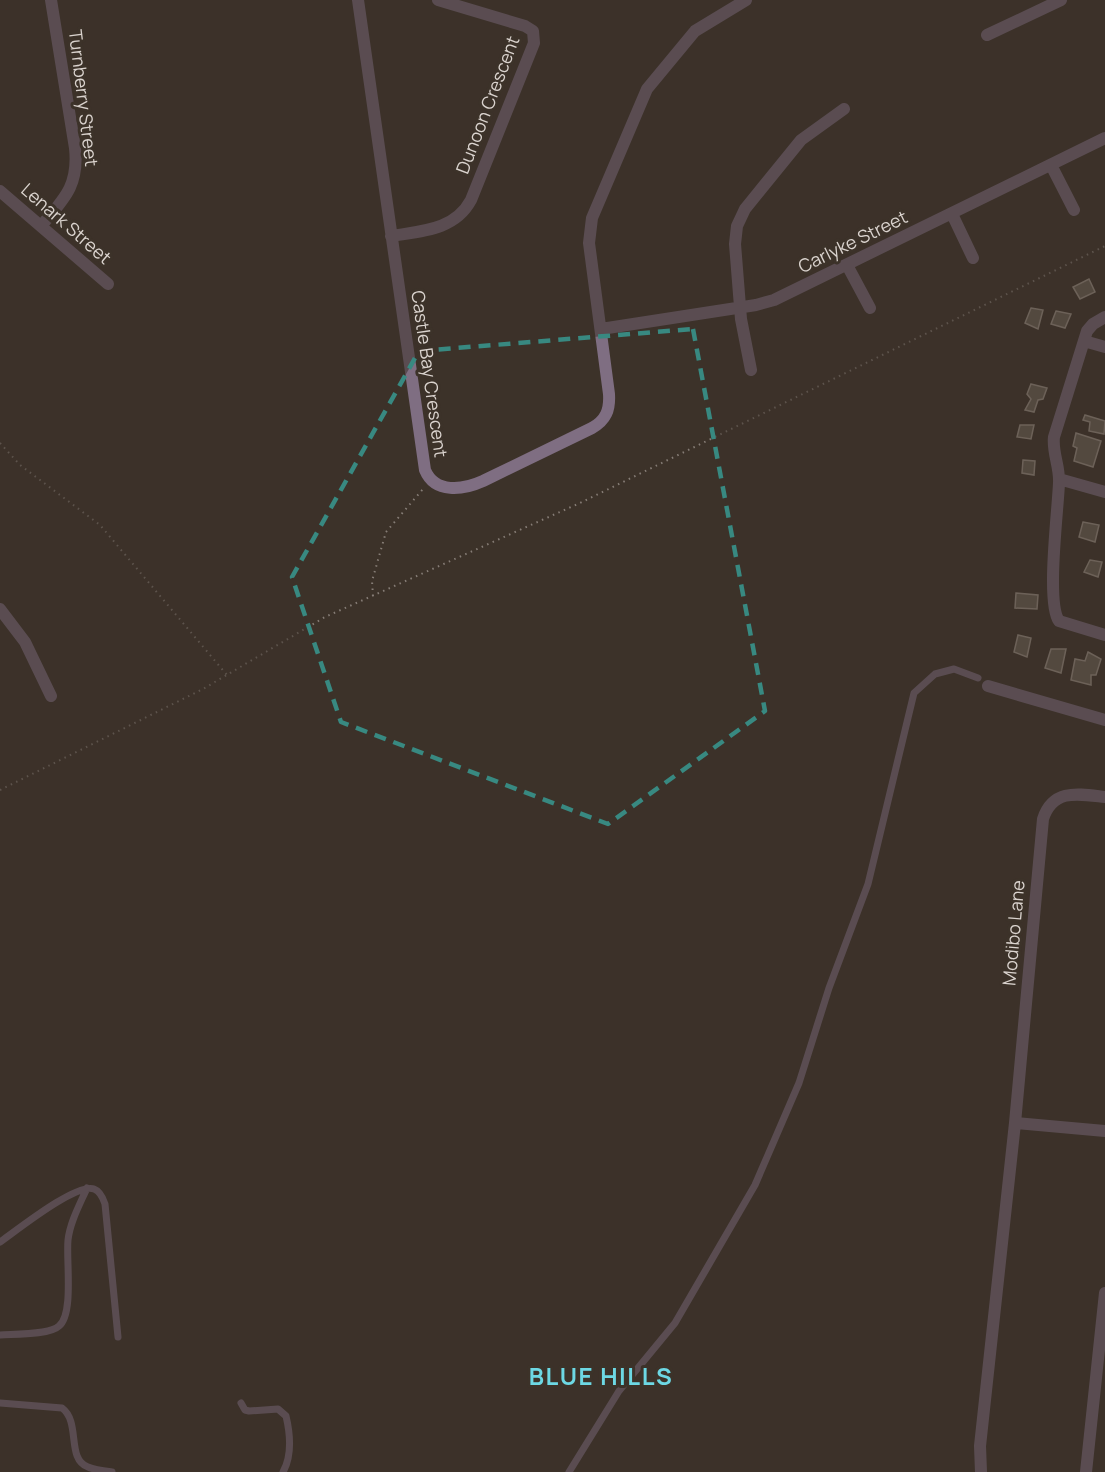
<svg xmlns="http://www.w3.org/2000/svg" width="1105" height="1472" viewBox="0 0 1105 1472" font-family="Manrope,sans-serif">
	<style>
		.building { fill: #70665a; stroke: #a79c90; stroke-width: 1.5 }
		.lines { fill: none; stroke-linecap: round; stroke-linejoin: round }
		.path { stroke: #867d76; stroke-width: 2; stroke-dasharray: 1.5 4.5; stroke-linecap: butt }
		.lane { stroke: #7f6e82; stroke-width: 7 }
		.street { stroke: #7f6e82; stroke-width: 12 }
		.marked { fill: none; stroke: #388981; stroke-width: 4.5; stroke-dasharray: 12 8; stroke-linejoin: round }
		.labels { text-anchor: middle; stroke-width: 6; stroke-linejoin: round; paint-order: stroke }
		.street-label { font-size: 18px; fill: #dad3ce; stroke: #3c3229 }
		.district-label { font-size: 24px; font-weight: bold; letter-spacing: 1.5px; fill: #6dd8e4; stroke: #3c3229 }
	</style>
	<rect width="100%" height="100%" fill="#3c3229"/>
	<path class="building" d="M1089 279 1095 292 1080 299 1073 287Z
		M1031 308 1043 310 1038 329 1025 323Z
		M1056 311 1071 314 1065 328 1051 324Z
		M1031 384 1047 388 1043 399 1038 400 1034 412 1025 410 1031 399 1027 394Z
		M1085 415 1105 421 1104 434 1089 431 1090 422 1083 420Z
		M1020 425H1034L1031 439 1017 437Z
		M1076 433 1101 441 1093 467 1074 461 1077 448 1073 446Z
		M1023 460 1035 461 1034 475 1022 473Z
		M1083 522 1099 525 1095 542 1079 537Z
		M1090 560 1102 562 1098 577 1084 572Z
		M1016 593 1038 595 1037 609 1015 608Z
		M1018 635 1031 638 1027 657 1014 652Z
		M1051 649H1066L1061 673 1045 668Z
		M1088 652 1101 659 1096 675H1091V685L1071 680 1075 659 1085 661Z"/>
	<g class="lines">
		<path class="path" d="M0 443 20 465 100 525 227 675
			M373 596 372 581 386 532 423 489
			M0 790 203 689 325 617 580 503 1105 246"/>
		<path class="lane" d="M0 1242C16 1231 77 1182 94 1189 100 1191 103 1198 105 1204L118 1337
			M0 1335C14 1334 50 1335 59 1326 74 1314 66 1260 68 1240 70 1222 80 1204 87 1188
			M0 1403 62 1408C81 1422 66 1459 88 1467 95 1470 104 1471 112 1472
			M241 1403 245 1410 249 1411 278 1409 286 1416C290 1433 292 1456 283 1472
			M569 1472 619 1391 675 1323 755 1185 799 1083 829 988 868 884 914 693 935 674 954 669 978 678"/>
		<path class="street" d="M358 0 425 470C435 494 463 490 483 481L592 428C606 420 610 410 609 394L589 243 592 218 647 89 695 31 746 0
			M987 35 1061 0
			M1051 165 1074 210
			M0 191 108 284
			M952 214 973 258
			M41 226C64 199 79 186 75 148L51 0
			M391 236C422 231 455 230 471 200L534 43 533 31 525 26 438 0
			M847 265 870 308
			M1105 317 1093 324 1087 331 1054 437C1052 452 1060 467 1059 483 1058 510 1046 603 1059 621L1105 635
			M601 329 756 305 774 300 1105 138
			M1084 341 1105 347
			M751 370 741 319 735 244 737 226 745 209 801 140 844 109
			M1059 479 1105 492
			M0 609 25 642 51 696
			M988 686 1105 720
			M1015 1123 1105 1131
			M981 1472 980 1446 1015 1123 1043 819C1053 788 1079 794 1105 797
			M1086 1472 1105 1293"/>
	</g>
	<path d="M0 0H1105V1472H0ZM693 329 765 711 608 824 341 722 292 577 419 351Z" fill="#3c3229" fill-opacity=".55" fill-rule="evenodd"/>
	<path class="marked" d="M693 329 765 711 608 824 341 722 292 577 419 351Z"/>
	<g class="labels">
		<g class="street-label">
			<text transform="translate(83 98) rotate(83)" y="6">Turnberry Street</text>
			<text transform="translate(488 105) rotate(-69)" y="6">Dunoon Crescent</text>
			<text transform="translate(66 224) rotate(41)" y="6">Lenark Street</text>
			<text transform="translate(853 242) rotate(-26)" y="6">Carlyke Street</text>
			<text transform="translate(429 374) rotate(82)" y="6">Castle Bay Crescent</text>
			<text transform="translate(1014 933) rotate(-85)" y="6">Modibo Lane</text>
		</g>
		<g class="district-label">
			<text x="601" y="1385">BLUE HILLS</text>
		</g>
	</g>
</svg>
